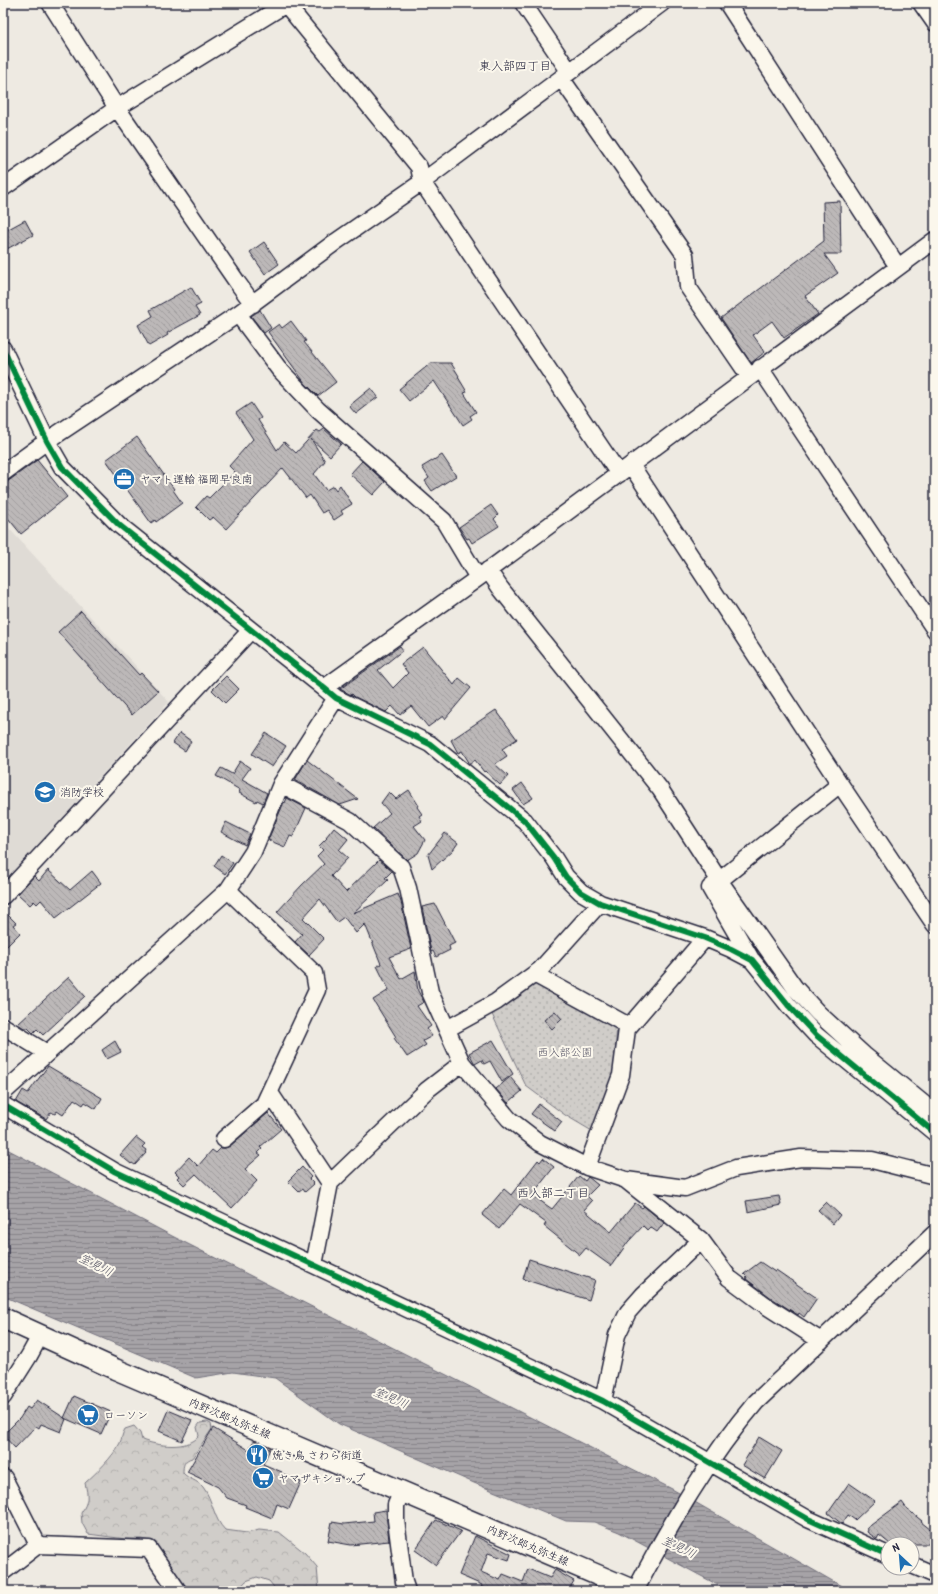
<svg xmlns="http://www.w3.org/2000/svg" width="938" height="1594" viewBox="0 0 938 1594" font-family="'Patrick Hand','Klee One',sans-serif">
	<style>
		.built { fill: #dfdbd5 }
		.grass { fill: url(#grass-dots); stroke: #797882 }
		.forest { fill: url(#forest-crowns); stroke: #797882 }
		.water { fill: url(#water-rules); stroke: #716f7c }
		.building { fill: url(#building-back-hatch); stroke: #22223b }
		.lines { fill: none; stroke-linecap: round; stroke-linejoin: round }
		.minor-casing { stroke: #22223b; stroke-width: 19 }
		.major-casing { stroke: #22223b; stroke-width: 23 }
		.minor { stroke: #fbf7ec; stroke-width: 16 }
		.major { stroke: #fbf7ec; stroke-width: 20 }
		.cycleway-casing { stroke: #fbf7ec; stroke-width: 8 }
		.cycleway { stroke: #00873e; stroke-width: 6 }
		.labels { text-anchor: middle; stroke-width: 4; stroke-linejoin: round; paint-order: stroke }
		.poi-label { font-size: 11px; fill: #22223b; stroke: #fbf7ec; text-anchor: start }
		.park-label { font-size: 11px; fill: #565566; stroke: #fbf7ec }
		.street-label { font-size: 11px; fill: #22223b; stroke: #fbf7ec }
		.neighbourhood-label { font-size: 12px; fill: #22223b; stroke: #fbf7ec }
		.water-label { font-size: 12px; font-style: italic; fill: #575666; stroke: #fbf7ec }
	</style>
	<defs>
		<pattern id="grass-dots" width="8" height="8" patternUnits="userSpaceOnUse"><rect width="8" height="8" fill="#d0cdc9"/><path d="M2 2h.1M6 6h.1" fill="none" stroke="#b2b0ae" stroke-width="1.8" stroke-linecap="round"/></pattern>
		<pattern id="forest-crowns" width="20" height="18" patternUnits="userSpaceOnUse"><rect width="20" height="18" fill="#d0cdc9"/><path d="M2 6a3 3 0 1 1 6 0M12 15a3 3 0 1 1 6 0" fill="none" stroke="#b2b0ae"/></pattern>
		<pattern id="water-rules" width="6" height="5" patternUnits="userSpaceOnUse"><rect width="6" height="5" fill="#a6a3a7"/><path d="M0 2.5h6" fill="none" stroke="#878489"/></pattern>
		<pattern id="building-back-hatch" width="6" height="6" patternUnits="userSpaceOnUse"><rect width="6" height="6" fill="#bcb8b8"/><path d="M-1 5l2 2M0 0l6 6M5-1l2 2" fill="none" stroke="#a19e9f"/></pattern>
	</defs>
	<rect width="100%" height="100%" fill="#eeeae2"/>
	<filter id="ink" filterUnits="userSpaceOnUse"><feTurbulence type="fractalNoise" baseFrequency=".025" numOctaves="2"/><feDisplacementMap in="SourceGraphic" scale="8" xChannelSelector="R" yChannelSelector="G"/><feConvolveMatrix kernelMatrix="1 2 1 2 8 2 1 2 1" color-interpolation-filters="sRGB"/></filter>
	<g filter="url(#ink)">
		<path class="built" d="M3 522 169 702 3 882Z"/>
		<path class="grass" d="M535 981 617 1023 614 1072 592 1131 565 1115 526 1086 490 1010Z"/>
		<path class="forest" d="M207 1422 211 1424 212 1429 192 1458C184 1460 183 1465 183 1473 188 1479 197 1480 203 1487 213 1500 213 1518 225 1530L247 1533 259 1530 279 1532 305 1553 317 1567 319 1591H277L269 1581 257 1577 246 1581 237 1591H189L159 1549 150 1541 141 1539H126L88 1534 82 1523 81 1513C89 1501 88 1496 85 1483 96 1473 113 1457 120 1443 122 1438 122 1434 125 1429L134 1426 140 1433 142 1440C157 1446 188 1450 199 1436L197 1427 200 1423Z"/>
		<path class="water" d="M3 1147 174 1237 672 1489 850 1591H729L619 1532 594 1522 566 1521 474 1483 339 1424 275 1378 233 1372 196 1378 3 1296Z"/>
		<path class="building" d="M840 201 841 254H824L838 273 805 296 818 314 784 338 772 321 753 335 765 352 751 363 721 318 824 241 823 202Z
			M25 220 33 235 3 251V232Z
			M264 242 279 264 265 274 250 252Z
			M191 287 201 304 195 307 200 315 167 333 168 335 149 346 138 325 153 316 150 310Z
			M260 310 271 328 264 333 251 316Z
			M291 321 306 341 304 342 336 382 318 396 305 383 268 332 279 324 282 328Z
			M431 363H451L459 376 458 377 467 392 464 393 476 412 470 416 472 419 463 425 434 381 409 401 399 389Z
			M371 388 378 397 356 414 349 406Z
			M251 403 261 418 258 420 277 450 284 442 296 453 317 430 320 432 324 429 341 444 330 456 311 439 325 461 314 474 326 490 333 486 336 490 340 485 352 504 341 511 343 514 334 520 327 510 322 513 310 495 306 498 283 468 226 529 213 517 209 520 196 507 206 496 209 498 235 472 229 466 253 439 236 413Z
			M137 437 174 489 173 490 182 503 156 522 155 520 151 523 106 460Z
			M442 455 456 476 432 491 425 481 429 478 422 467Z
			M37 460 67 497 21 534 3 512V485Z
			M362 461 385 482 373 495 350 474Z
			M491 505 498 515 494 519 499 526 472 543 469 538 467 539 459 527Z
			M81 611 139 675 141 673 158 691 132 715 58 632Z
			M400 646 403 650 378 670 393 688 408 673 401 664 423 647 454 685 459 678 471 688 445 719 443 716 428 727 411 706 400 715 392 706 386 712 355 697 352 694 351 695 340 689Z
			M226 676 239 689 225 703 212 690Z
			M496 710 517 739 502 749 507 756 495 764 508 776 500 785 485 771 484 772 475 760 470 764 462 751 458 753 451 740Z
			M180 733 191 741 185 751 173 743Z
			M266 733 286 746 272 767 252 754Z
			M307 760 358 799 340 805 295 780Z
			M240 761 250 768 242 779 267 793 263 803 257 800 256 802 239 793 240 790 216 776 221 768 232 774Z
			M522 783 533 798 523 804 513 790Z
			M409 790 419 806 417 807 422 814 419 816 422 821 414 826 425 840 418 853 407 860 373 828 390 813 381 803 389 792 396 799Z
			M287 798 306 808 293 837 290 836 285 847 268 840 284 802 285 803Z
			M226 822 250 834 245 845 221 832Z
			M334 827 348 839 339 850 348 858 331 876 346 892 379 860 392 871 385 878 388 880 353 913 398 894 401 902 411 949 389 957 401 979 415 971 418 991 424 1002 417 1006 431 1026 427 1029 432 1036 423 1041 426 1045 407 1057 394 1038 396 1037 373 1000 389 990 377 966 381 964 365 924 356 933 344 917 337 922 320 899 303 918 324 939 309 955 295 942 302 934 277 912 302 885 324 864 317 856 323 850 319 846 327 838 326 837Z
			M445 833 458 843 453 850 432 869 428 855Z
			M221 855 233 863 225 874 214 866Z
			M48 870 70 890 92 871 101 883 56 918 41 900 37 904 34 901 30 905 18 894 34 876 39 881Z
			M435 904 455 943 449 946 450 950 436 957 433 951 431 952 422 907Z
			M3 910 16 923 13 925 20 933 3 950Z
			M69 977 85 996 43 1035 37 1029 33 1033 28 1028H24L18 1024Z
			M555 1011 562 1019 552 1029 544 1020Z
			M493 1040 513 1074 502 1082 490 1061 484 1064 482 1060 475 1064 469 1053Z
			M115 1041 121 1052 107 1059 102 1050Z
			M48 1066 102 1098 96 1109 85 1102 83 1105 74 1099 63 1115 57 1111 55 1114 51 1112 46 1119 16 1102 23 1090 28 1093Z
			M510 1077 522 1091 508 1103 496 1089Z
			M539 1104 562 1122 555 1131 531 1114Z
			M268 1113 281 1129 260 1147 262 1149 258 1153 261 1155 245 1169 257 1181 232 1208 196 1174 184 1185 177 1178 179 1176 175 1172 189 1157 198 1166 212 1150 216 1153 221 1148H225L230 1146Z
			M136 1137 145 1144 142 1147 146 1150 145 1152 146 1153 135 1165 132 1163 131 1164 120 1155Z
			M543 1158 554 1167 532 1195 552 1209 579 1176 585 1181 588 1177 598 1185 587 1196 592 1201 584 1210 611 1232 635 1203 642 1208 644 1206 664 1223 657 1232 650 1227 647 1230 643 1226 628 1242 611 1266 586 1248 580 1255 544 1226 546 1223 520 1204 499 1229 482 1215 504 1189 511 1195 538 1160 540 1162Z
			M302 1167 311 1177 309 1179 314 1184 305 1192 303 1189 299 1192 288 1181Z
			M779 1196 781 1205 748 1212 746 1201Z
			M826 1202 840 1215 833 1224 818 1210Z
			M529 1259 595 1280 589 1300 523 1279Z
			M760 1262 775 1272 776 1270 817 1298 804 1317 799 1313 798 1315 773 1299 746 1279 747 1277 744 1274Z
			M74 1396 111 1412 101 1434 64 1418Z
			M37 1400 66 1419 61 1432 41 1424 39 1428 36 1426 15 1448 3 1435 20 1418 27 1407 30 1409Z
			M168 1410 192 1420 182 1441 159 1431Z
			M213 1428 249 1450 253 1442 270 1449 263 1464 282 1472 281 1473 301 1482 289 1509 277 1504 272 1518 245 1507 246 1505 227 1498 218 1487 187 1472Z
			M759 1437 782 1451 765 1479 742 1465Z
			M849 1483 875 1501 855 1520 848 1515 842 1524 828 1513Z
			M902 1502 907 1509 922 1521 921 1522 935 1533V1544H890L879 1535 877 1539 867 1532 868 1530 867 1528Z
			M386 1510 389 1541 351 1545 328 1541 332 1522 344 1524 374 1521 373 1512Z
			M436 1520 461 1531 436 1565 415 1550Z
			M475 1536 511 1554 509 1560 488 1553 481 1572 500 1580 503 1574 523 1582 528 1569 550 1578 555 1570 574 1581 568 1591H483L484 1588 481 1587 482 1585 459 1575Z"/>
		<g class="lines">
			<g class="minor-casing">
				<path id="minor" d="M50 3 117 108 237 282 253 304
					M285 3 419 167 422 182 619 474
					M523 3 569 71
					M727 3 898 267
					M921 3 935 23
					M561 78 685 255 688 287 749 376
					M3 188 117 108 286 4
					M238 314 279 369 318 410 444 521 478 578
					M3 349 47 441 62 467 119 525 324 688 336 698 430 744 525 821 554 858 566 877 581 892 600 903 705 938 731 949 752 960 789 1006 816 1035 935 1133
					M760 368 935 630
					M631 465 840 784 935 925
					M3 473 47 441 238 314 334 243 422 182 662 3
					M488 570 501 589 660 789 719 880 795 988 818 1013 864 1055 935 1113
					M324 688 478 578 935 240
					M281 784 350 821 401 867 408 888 430 992 462 1063 509 1119 540 1143 587 1167 626 1180 685 1188 736 1168 801 1158 872 1160 935 1176
					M3 896 251 630
					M751 959 710 888 840 784
					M534 974 629 1026
					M3 1026 47 1053
					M447 1029 496 1002 540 970 600 903
					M3 1093 228 890 253 852 281 784 336 698
					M270 1093 330 1183
					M3 1105 114 1171 603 1401 808 1519 888 1555
					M224 1139 264 1104 317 990 314 973 228 890
					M587 1167 621 1075 627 1029 705 938
					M627 1181 701 1240
					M314 1265 330 1183 427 1090 462 1063
					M3 1397 29 1356 40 1336
					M603 1401 617 1335 628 1312 643 1295 701 1240 729 1278 768 1307 821 1341
					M3 1479 4 1478 38 1545 3 1572
					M402 1491 396 1505V1520L404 1582 407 1591
					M38 1545 149 1549 178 1591
					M912 1565 935 1575
					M635 1591C670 1525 708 1458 756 1402L935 1233"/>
			</g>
			<g class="major-casing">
				<path id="major" d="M3 1318 115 1369 635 1591"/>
			</g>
			<use href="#minor" class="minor"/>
			<use href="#major" class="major"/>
			<g class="cycleway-casing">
				<path id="cycleway" d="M3 349 47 441 62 467 119 525 324 688 336 698 430 744 525 821 554 858 566 877 581 892 600 903 705 938 731 949 752 960 789 1006 816 1035 935 1133
					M3 1105 114 1171 603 1401 808 1519 888 1555"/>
			</g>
			<use href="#cycleway" class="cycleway"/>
		</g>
	</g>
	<defs>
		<g id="office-disc" transform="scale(1.15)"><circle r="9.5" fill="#1f6fb2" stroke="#fbf7ec"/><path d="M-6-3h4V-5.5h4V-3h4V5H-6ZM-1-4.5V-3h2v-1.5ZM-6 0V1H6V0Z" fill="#fff"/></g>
		<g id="school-disc" transform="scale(1.15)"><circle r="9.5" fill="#1f6fb2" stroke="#fbf7ec"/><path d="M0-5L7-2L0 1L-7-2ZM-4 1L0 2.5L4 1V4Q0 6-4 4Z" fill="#fff"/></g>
		<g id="supermarket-disc" transform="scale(1.15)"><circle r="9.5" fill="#1f6fb2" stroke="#fbf7ec"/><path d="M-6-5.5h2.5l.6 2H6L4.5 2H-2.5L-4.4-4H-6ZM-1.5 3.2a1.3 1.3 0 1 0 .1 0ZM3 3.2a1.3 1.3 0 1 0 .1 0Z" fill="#fff"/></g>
		<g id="restaurant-disc" transform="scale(1.15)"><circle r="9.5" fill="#1f6fb2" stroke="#fbf7ec"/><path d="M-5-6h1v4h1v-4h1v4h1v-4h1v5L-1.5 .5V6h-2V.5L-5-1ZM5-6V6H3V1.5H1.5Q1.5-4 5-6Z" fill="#fff"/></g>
	</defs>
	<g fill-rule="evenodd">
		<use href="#office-disc" x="124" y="479"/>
		<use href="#school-disc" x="45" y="792"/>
		<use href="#supermarket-disc" x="88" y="1415"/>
		<use href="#restaurant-disc" x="257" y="1455"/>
		<use href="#supermarket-disc" x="263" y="1478"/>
	</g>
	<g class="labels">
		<g class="poi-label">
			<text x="140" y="483">ヤマト運輸 福岡早良南</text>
			<text x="60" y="796">消防学校</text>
			<text x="104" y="1419">ローソン</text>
			<text x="272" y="1459">焼き鳥 さわら街道</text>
			<text x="278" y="1482">ヤマザキショップ</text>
		</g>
		<g class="park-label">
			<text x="565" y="1056">西入部公園</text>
		</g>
		<g class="street-label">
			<text transform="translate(230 1418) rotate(23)" y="4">内野次郎丸弥生線</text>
			<text transform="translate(528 1545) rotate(23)" y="4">内野次郎丸弥生線</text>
		</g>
		<g class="neighbourhood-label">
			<text x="515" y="70">東入部四丁目</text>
			<text x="553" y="1197">西入部二丁目</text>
		</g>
		<g class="water-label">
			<text transform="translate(96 1265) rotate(27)" y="4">室見川</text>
			<text transform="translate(391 1398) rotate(23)" y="4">室見川</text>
			<text transform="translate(679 1547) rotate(26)" y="4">室見川</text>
		</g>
	</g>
	<rect width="938" height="1594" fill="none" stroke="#fbf7ec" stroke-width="16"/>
	<rect x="8" y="8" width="922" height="1578" fill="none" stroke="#22223b" stroke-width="1.5" filter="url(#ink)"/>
	<g transform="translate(900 1556) rotate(334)"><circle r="19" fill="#fbf7ec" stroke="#a4a2a5"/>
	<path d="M0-3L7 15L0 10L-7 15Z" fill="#1f6fb2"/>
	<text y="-6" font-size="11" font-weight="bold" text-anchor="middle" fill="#22223b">N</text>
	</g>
</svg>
